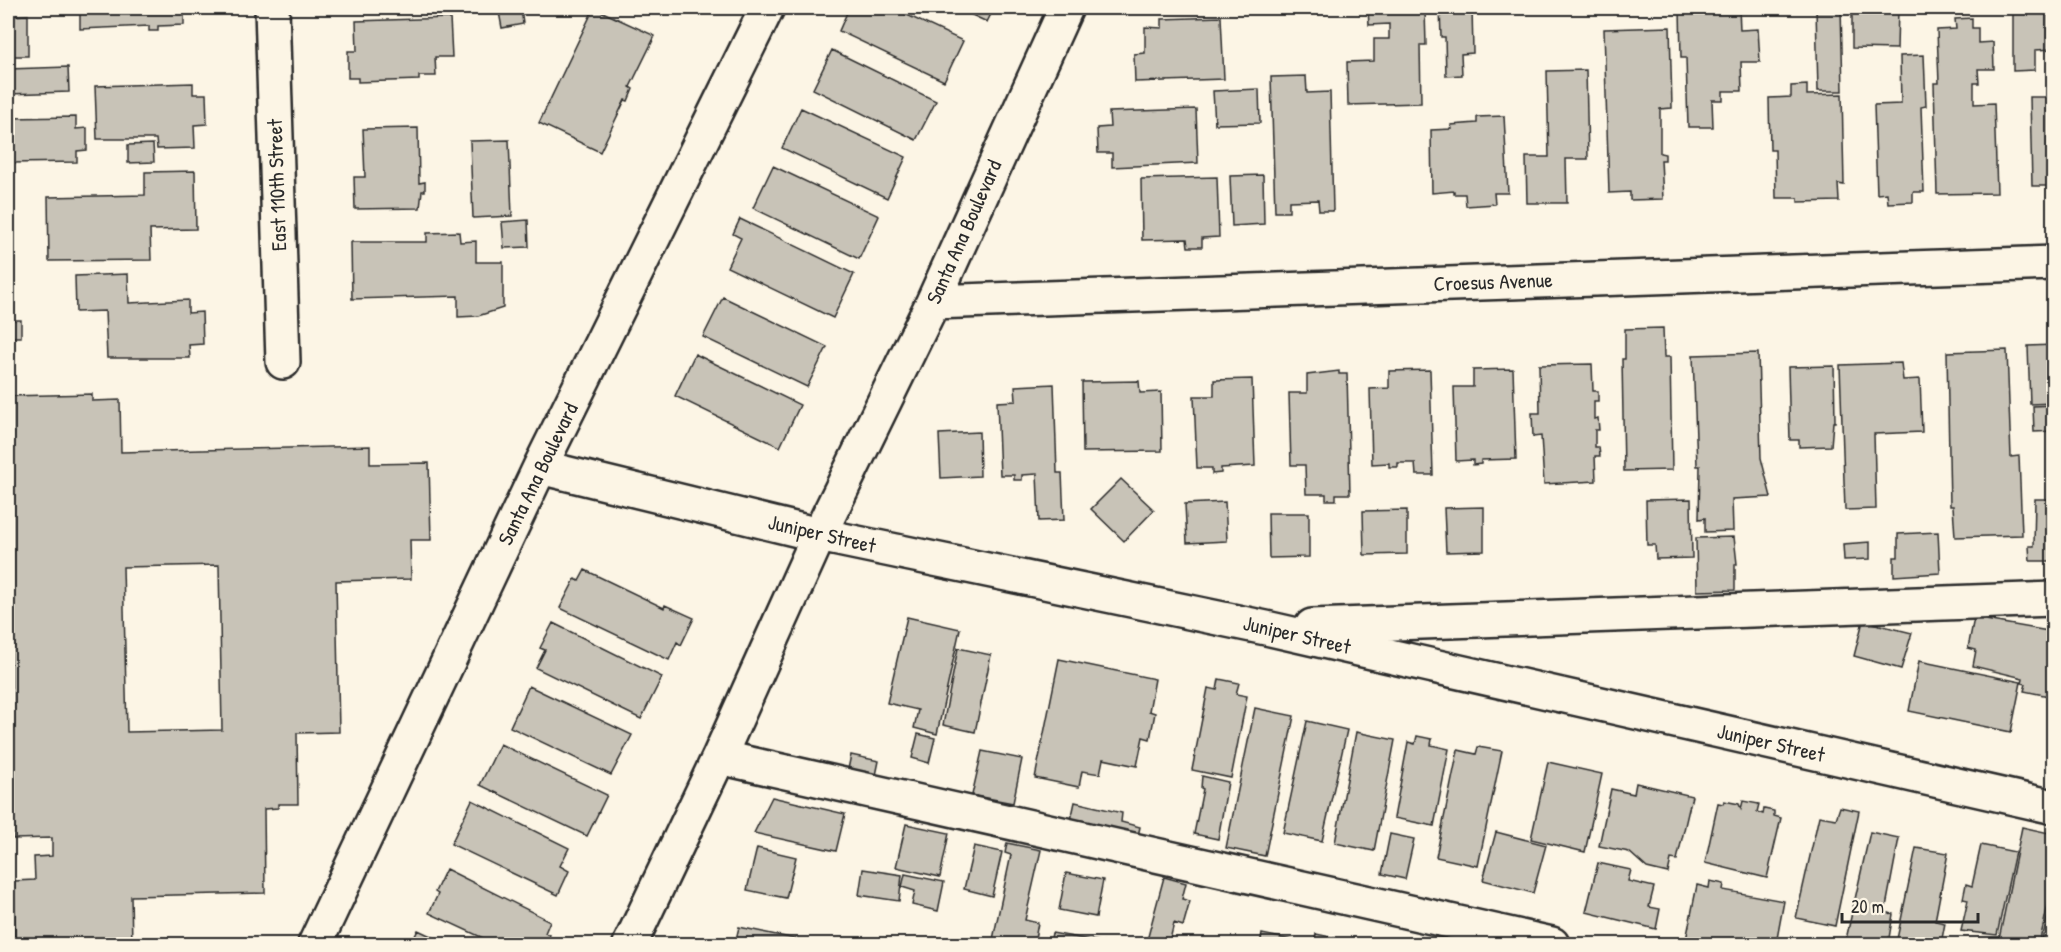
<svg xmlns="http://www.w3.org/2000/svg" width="2061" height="952" viewBox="0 0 2061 952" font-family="'Patrick Hand',sans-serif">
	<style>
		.building { fill: #c8c3b7; stroke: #2b2b2b; stroke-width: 1.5; fill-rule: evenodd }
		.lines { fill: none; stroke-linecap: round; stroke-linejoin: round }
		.minor-casing { stroke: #2b2b2b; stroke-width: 38 }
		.minor { stroke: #fcf5e5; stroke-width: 33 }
		.labels { text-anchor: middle; stroke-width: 4.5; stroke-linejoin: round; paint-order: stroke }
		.street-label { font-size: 21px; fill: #2b2b2b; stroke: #fcf5e5 }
	</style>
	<rect width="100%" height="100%" fill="#fcf5e5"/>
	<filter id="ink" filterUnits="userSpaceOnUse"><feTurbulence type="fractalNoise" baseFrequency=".0167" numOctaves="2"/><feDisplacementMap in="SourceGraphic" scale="12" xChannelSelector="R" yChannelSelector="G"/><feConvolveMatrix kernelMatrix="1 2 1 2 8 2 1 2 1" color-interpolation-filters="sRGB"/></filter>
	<g filter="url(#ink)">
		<path class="building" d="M80 8H184V25L158 26V31H149V26L80 29Z
			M594 8 655 36 630 87 633 89 628 101 625 100 600 152 539 123Z
			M849 8H892L963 41 944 81 839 31Z
			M957 8H994L987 22Z
			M1368 8H1412V11H1425L1426 45H1420L1421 103 1348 105 1347 62 1374 61V39H1389V24L1369 25Z
			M1440 8H1472L1473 53 1461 54 1462 75 1446 76 1445 37H1441Z
			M1601 8H1657L1601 10Z
			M1680 8H1739L1740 30 1758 29 1760 62H1741L1742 91H1723V100H1712L1713 127H1688L1686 58H1681Z
			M1816 8H1841L1843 91H1818Z
			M1852 8H1898L1897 49 1852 48Z
			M2013 8H2054V49L2035 50V70L2013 71Z
			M521 9 523 24 502 28 499 12Z
			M28 15V56H8V16Z
			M1221 17 1224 79 1135 82 1134 54 1145 53V27L1162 28V19Z
			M450 18 452 57H435L436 76H419V80L358 82V78H348V51H357L356 21Z
			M1972 18V28H1978V43L1993 42 1994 69H1978L1979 83H1974V104L1994 103 1997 193 1937 194 1934 83H1939L1937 30 1956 29 1955 19Z
			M1670 27 1672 108 1660 109V153L1665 154V160H1661L1663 199 1630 200V192L1609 193 1604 29Z
			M832 50 936 101 916 140 813 89Z
			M1924 55 1926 106 1921 107 1924 192H1913V202L1888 203 1887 193 1877 194 1874 105 1901 104 1900 56Z
			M68 67 69 92 8 94V69Z
			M1586 70 1588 159H1566L1567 203H1527L1526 157H1549L1547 71Z
			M1306 76 1307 93 1330 92 1333 211H1319L1318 200 1289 201V212H1275L1271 77Z
			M193 83V94H206L207 124 194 125 195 148 157 149 156 139H97L95 86Z
			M1807 85V95L1842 94 1844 185 1838 184 1839 201 1798 202V198H1776L1775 150H1770L1769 98 1791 97V86Z
			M1259 89 1260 123 1215 124 1213 91Z
			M2030 97H2054V186H2032Z
			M801 108 906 157 887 198 782 148Z
			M1196 109 1198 163 1112 167V153H1098L1097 128 1110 127 1109 112Z
			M1504 116 1508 193H1494L1495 204 1466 206 1465 194H1454V191L1432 193 1431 130 1452 129 1451 125 1477 123V117Z
			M76 117V129L87 128V150L77 151V162L10 163V150H8L9 118Z
			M418 128 419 183 425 182V191H422L420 208 355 209 354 177H365L363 129Z
			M509 140 512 216 473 218 470 141Z
			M153 144 154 162 128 163V145Z
			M773 166 879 216 859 259 753 208Z
			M195 171 196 229 150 230 151 260 49 261 48 197 145 195V172Z
			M1263 175 1264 224 1232 226 1230 176Z
			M1217 177 1219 237 1202 238V247H1188L1187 239 1142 240 1141 179Z
			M740 219 854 274 833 318 727 267 741 238 733 234Z
			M528 220 529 247 504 248 502 222Z
			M459 232 460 242 476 241V262H503V308L478 316 458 317V296L352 299 351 242H427V233Z
			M128 274 129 303 188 300V313L202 312 203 344 189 345 190 358H107L105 311 76 312 75 276Z
			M723 297 827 347 807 387 703 337Z
			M8 320H21V337H8Z
			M1663 328 1664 357H1670L1672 470 1624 471 1622 359H1625V329Z
			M2054 345V403L2030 404 2028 346Z
			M2007 350 2011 457 2019 456 2022 535 1955 537 1953 506H1950L1947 352Z
			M1758 353 1761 458 1771 497 1732 499 1733 531 1705 532V518L1699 519 1700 466H1697L1693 355Z
			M695 354 800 405 780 447 675 396Z
			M1901 363 1903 380 1920 379 1922 432 1874 434 1876 509 1845 510 1840 365Z
			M1592 364 1593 391H1598V401H1594V419L1598 418 1599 430H1595V447H1599L1600 456H1595L1596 481 1544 484 1541 436 1533 437 1532 413H1540L1539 365Z
			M1834 366 1835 422H1833L1831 446 1799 447V440H1790L1788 367Z
			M1513 369 1516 459 1481 460V464L1473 465V460L1456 461 1454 387H1473V370Z
			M1430 370 1433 475H1416L1415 463H1398V467H1389V463L1372 464 1370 389 1389 388V371Z
			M1339 371V374H1347L1350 494H1336V500H1326V494H1306L1305 465H1291L1289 393H1307V375Z
			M1252 379 1255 466 1221 468V473L1212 474V468H1197L1194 396H1214V380Z
			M1139 381 1140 393 1161 392 1162 451 1083 452 1082 382Z
			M1054 384 1057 473H1062L1064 520 1039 521 1037 474 1022 475V480H1014V475H1000L997 402 1016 401 1015 386Z
			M92 394V401L120 400 121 452 370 446V464L429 463 431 540H410L411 579 336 581 339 732 297 733 298 804H278V808L264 809 265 893 131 896 132 944H15L14 881 35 880 34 857 52 856V838L13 839 12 804H8V762H12L8 396ZM219 565 222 730 127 732 123 567Z
			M2054 405V431L2034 432 2033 406Z
			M979 432 980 476 941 478 939 434Z
			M1121 479 1154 510 1124 541 1091 509Z
			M1691 499 1692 558 1656 559 1655 545H1647L1646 500Z
			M2035 499H2054V561H2030L2029 546H2034Z
			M1225 502 1227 541 1187 543 1185 504Z
			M1484 507V551L1446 552 1444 508Z
			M1407 510V554L1364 555 1363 511Z
			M1268 513H1309V557L1269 558Z
			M1938 532 1940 573 1894 576V557H1898V534Z
			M1734 537 1737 564H1735V590L1697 591 1696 538Z
			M1870 542V559L1844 560 1843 544Z
			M585 570 664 608 665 605 694 618 681 645 677 642 669 660 560 608 575 579 579 581Z
			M907 617 960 629 937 734 914 728 918 710 887 703Z
			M1974 618 2054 632V697L2024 691 2026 684 2022 683 2023 678 1973 666 1976 650 1968 648Z
			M1863 621 1912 633 1901 669 1854 656Z
			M553 623 662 677 641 719 536 668 545 650 540 648Z
			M958 648 991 655 975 732 943 725Z
			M1059 659 1155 679 1149 711 1155 713 1150 739 1143 737 1137 766 1103 759 1100 774 1082 771 1079 787 1035 778Z
			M1919 661 2021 682 2011 732 1909 711Z
			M1219 679 1239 683 1236 694 1247 696 1231 778 1192 770 1208 688 1217 690Z
			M529 686 632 735 611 775 510 727Z
			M1255 708 1294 716 1265 856 1226 848Z
			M1307 721 1347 730 1322 841 1283 833Z
			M1356 732 1395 740 1374 851 1335 843Z
			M918 734 935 738 929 763 912 758Z
			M1417 736 1432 739 1431 745 1449 749 1434 826 1394 818 1408 742 1415 744Z
			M500 744 607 795 587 836 480 785Z
			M1478 747 1502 751 1478 866 1436 857 1458 750 1476 754Z
			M982 751 1022 759 1013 803 972 795Z
			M851 755 879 761 875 780 847 774Z
			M1548 762 1602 774 1585 852 1531 839Z
			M1202 776 1228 782 1218 839 1194 834 1203 789 1201 788Z
			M1636 783 1692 796 1677 860 1671 859 1668 873 1647 868 1629 852 1599 846 1611 789 1634 794Z
			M772 797 845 814 836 851 754 833Z
			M472 800 569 848 560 866 569 871 558 895 451 844Z
			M1724 801 1739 804 1741 809 1743 801 1759 804 1757 812 1763 814 1764 809 1774 811V816L1781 818 1767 878 1705 863 1718 803 1723 804Z
			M1075 802 1122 813 1121 822 1140 827 1138 836 1071 820Z
			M1840 807 1859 811 1835 926 1796 918 1819 816 1836 819Z
			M906 824 949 833 940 877 896 867Z
			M2022 827 2054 834V879L2039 944H1998Z
			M1496 832 1546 845 1533 893 1483 880Z
			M1870 832 1899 838 1885 912 1893 914 1888 944H1845Z
			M1390 834 1414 839 1405 879 1382 874Z
			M1007 843 1041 850 1025 920 1038 923 1034 944H992L1011 855 1005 853Z
			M1981 845 2015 852 1997 935 1961 931 1968 900 1963 899 1966 884 1972 886Z
			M974 846 1002 852 992 896 964 889Z
			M757 848 796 857 786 898 747 890Z
			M1916 848 1948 853 1935 921 1945 923 1941 944H1892H1896Z
			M1598 863 1631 870 1628 881 1654 887 1649 907 1660 909 1656 929 1586 912Z
			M446 869 550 921 545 933 550 935 545 944H496L429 913 438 894 435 892Z
			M863 869 902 875 899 901 859 895Z
			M1066 873 1103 880 1096 917 1059 910Z
			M905 874 944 882 938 911 912 905 915 891 902 887Z
			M1164 877 1186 883 1182 899 1190 901 1183 926 1174 923 1169 944H1146Z
			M1710 881 1724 884 1723 890 1784 901 1776 944H1708L1686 940 1697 885 1709 888Z
			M2054 890V944H2041Z
			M739 927 819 944H735Z
			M418 930 448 944H411Z
			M1443 930 1464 934 1462 944H1440Z
			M1052 933 1111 944H1050Z
			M1262 934 1302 942 1301 944H1260Z
			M1316 934 1358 943 1357 944H1314Z"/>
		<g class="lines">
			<g class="minor-casing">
				<path id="minor" d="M272 8 283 362
					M933 302 2054 263
					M540 467 819 535 1266 628 2054 807
					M1312 626 2054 599
					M719 757 1552 944
					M315 944 540 467 767 8
					M630 944 719 757 819 535 933 302 1066 8"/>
			</g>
			<use href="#minor" class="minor"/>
		</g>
	</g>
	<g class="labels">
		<g class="street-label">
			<text transform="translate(277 185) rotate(-92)" y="7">East 110th Street</text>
			<text transform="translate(964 232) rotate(-66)" y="7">Santa Ana Boulevard</text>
			<text transform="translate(1493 282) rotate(-2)" y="7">Croesus Avenue</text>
			<text transform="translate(538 474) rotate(-64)" y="7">Santa Ana Boulevard</text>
			<text transform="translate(822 534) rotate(13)" y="7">Juniper Street</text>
			<text transform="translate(1297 635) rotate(13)" y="7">Juniper Street</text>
			<text transform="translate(1771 743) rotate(13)" y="7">Juniper Street</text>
		</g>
	</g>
	<rect width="2061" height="952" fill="none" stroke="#fcf5e5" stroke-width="30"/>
	<rect x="15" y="15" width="2031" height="922" fill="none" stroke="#2b2b2b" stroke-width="2" filter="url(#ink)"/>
	<path d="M1842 913v9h136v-9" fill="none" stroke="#2b2b2b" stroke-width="3"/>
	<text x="1851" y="913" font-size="18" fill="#2b2b2b" stroke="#fcf5e5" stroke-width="4.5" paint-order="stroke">20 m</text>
</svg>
